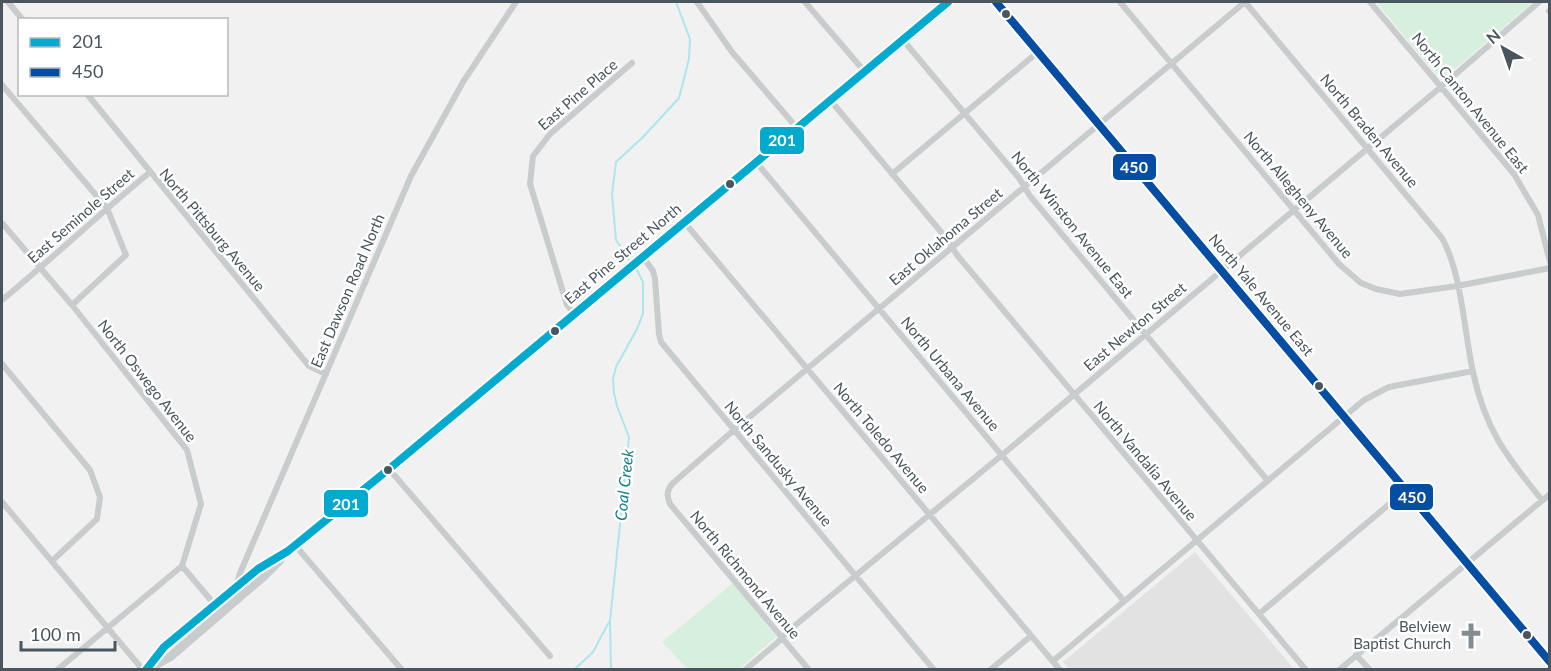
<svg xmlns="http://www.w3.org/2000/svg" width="1551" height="671" viewBox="0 0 1551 671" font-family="Lato,sans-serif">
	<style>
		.education { fill: #e3e2e3 }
		.green { fill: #d7efdd }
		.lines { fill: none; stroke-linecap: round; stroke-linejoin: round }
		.stream { stroke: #ade6eb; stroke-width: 2 }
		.minor { stroke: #c8cccd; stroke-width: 6 }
		.secondary { stroke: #c9ccce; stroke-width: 9 }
		.bus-1-casing { stroke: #fff; stroke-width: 12 }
		.bus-2-casing { stroke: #fff; stroke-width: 12 }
		.bus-1 { stroke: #00a9ce; stroke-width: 8 }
		.bus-2 { stroke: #034ea2; stroke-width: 8 }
		.bus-dot { fill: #49565d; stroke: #fff; stroke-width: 2 }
		.labels { text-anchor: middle; stroke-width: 5; stroke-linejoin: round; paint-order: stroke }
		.street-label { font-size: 15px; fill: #49565d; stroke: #fff }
		.poi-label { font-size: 15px; fill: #49565d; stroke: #fff; text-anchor: end }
		.water-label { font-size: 16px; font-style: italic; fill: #137f88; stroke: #fff }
		.line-badge { stroke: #fff; stroke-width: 2 }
		.badge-label { font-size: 16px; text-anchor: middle; font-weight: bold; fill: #fff }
	</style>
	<rect width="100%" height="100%" fill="#f1f1f1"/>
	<path class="education" d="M1195 552 1294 669H1069L1063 662Z"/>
	<path class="green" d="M1376 2H1533L1443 79 1436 74Z
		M733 583 776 637 738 670 688 669 662 642Z"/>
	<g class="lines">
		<path class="stream" d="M632 264 616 240 612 194 616 162 643 137 679 98 689 59 690 39 676 2
			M574 670 593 652 609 622
			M611 670 610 621 629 437 617 406 614 393 613 379 616 367 638 327 643 313V282L636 268"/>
		<path class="minor" d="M8 2 23 20
			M697 2 732 52 797 128
			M805 2 865 72
			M1120 2 1339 264 1361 283 1376 289 1400 294 1457 286 1550 268
			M1370 2 1514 174 1538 215 1550 262
			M1549 11H1550
			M903 40 1019 178 1030 196 1268 481
			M2 85 107 208 126 255 72 305
			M87 94 309 366 326 374
			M831 101 947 239 957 255 1306 670
			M756 162 1124 601
			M892 174 1038 52
			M684 222 1060 670
			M2 223 72 305 187 450 201 504 182 566
			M643 257 653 271 655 279 659 334 661 342 934 670
			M2 300C52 259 99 214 149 173
			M575 315 567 305 530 184 533 156 550 134 632 63
			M2 364 90 470 100 497 97 519 52 561
			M389 469 550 656
			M2 502 143 670
			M295 545 402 670
			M182 566 215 605
			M232 603 240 573 411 176 463 82 516 2
			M1259 614 1406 490
			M1356 655 1370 670
			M1053 661 1364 400 1389 387 1473 371
			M57 670 182 566
			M745 670 777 643 787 632 1002 455 1442 86 1539 2
			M809 670 670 504C666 495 667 490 673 483L734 430 1245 2 1442 238C1462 274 1464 331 1473 372 1485 429 1506 456 1542 500
			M990 670 1031 636
			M1339 670 1550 494"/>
		<path class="secondary" d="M996 2 1550 663
			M150 668 171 656 264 576 280 560
			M146 670 164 647 258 569 288 551 389 469 948 2"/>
		<g class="bus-1-casing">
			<path id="bus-1" d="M146 670 164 647 258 569 288 551 389 469 948 2"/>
		</g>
		<g class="bus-2-casing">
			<path id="bus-2" d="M996 2 1550 662"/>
		</g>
		<use href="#bus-1" class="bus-1"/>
		<use href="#bus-2" class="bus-2"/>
	</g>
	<defs>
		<g id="church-bare" transform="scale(2.07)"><path d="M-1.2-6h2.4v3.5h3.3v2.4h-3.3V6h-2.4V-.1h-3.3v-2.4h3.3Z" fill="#848c91" stroke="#fff" stroke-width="2.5" paint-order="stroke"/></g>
	</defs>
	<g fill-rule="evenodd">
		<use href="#church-bare" x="1471" y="636"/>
	</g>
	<g class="bus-dot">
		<circle cx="1006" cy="14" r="5"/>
		<circle cx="730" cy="184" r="5"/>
		<circle cx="555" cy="331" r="5"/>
		<circle cx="1319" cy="386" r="5"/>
		<circle cx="388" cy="470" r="5"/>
		<circle cx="1527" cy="635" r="5"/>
	</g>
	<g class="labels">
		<g class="street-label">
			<text transform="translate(578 95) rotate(-41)" y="5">East Pine Place</text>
			<text transform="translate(1470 103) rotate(51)" y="5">North Canton Avenue East</text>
			<text transform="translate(1369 131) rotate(50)" y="5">North Braden Avenue</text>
			<text transform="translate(1298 195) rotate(50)" y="5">North Allegheny Avenue</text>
			<text transform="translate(81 216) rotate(-41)" y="5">East Seminole Street</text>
			<text transform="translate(1072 225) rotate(51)" y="5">North Winston Avenue East</text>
			<text transform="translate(212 230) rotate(50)" y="5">North Pittsburg Avenue</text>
			<text transform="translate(946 237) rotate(-40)" y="5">East Oklahoma Street</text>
			<text transform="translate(623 254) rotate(-40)" y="5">East Pine Street North</text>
			<text transform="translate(348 291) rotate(-67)" y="5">East Dawson Road North</text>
			<text transform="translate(1261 295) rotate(50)" y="5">North Yale Avenue East</text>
			<text transform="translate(1135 327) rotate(-40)" y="5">East Newton Street</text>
			<text transform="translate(950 374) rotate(50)" y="5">North Urbana Avenue</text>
			<text transform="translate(147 381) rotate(52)" y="5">North Oswego Avenue</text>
			<text transform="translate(881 438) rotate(50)" y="5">North Toledo Avenue</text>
			<text transform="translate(1145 461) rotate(50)" y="5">North Vandalia Avenue</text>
			<text transform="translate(778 464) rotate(50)" y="5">North Sandusky Avenue</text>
			<text transform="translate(745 575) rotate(50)" y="5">North Richmond Avenue</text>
		</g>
		<g class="poi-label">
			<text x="1451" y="632">Belview<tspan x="1451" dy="17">Baptist Church</tspan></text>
		</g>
		<g class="water-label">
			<text transform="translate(624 485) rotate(-84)" y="6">Coal Creek</text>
		</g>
	</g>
	<g class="line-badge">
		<rect x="759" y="126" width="46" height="29" rx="6" fill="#00a9ce"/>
		<rect x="1112" y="153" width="45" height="28" rx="6" fill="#034ea2"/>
		<rect x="1389" y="483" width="45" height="28" rx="6" fill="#034ea2"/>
		<rect x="323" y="489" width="46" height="29" rx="6" fill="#00a9ce"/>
	</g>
	<g class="badge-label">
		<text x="782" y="146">201</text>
		<text x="1134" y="173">450</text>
		<text x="1412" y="503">450</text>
		<text x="346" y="510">201</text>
	</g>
	<rect width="1551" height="671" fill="none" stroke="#49565d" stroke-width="6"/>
	<rect x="18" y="18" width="210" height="78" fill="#ffffff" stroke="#b6bbbe" stroke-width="1.5"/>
	<rect x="30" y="38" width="30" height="9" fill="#00a9ce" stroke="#b6bbbe" stroke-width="1.5"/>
	<text x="72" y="48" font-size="18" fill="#49565d">201</text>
	<rect x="30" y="68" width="30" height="9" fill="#034ea2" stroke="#b6bbbe" stroke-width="1.5"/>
	<text x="72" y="78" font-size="18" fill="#49565d">450</text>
	<g transform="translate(1503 48) rotate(320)" stroke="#ffffff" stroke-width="4.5" paint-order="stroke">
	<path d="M0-4.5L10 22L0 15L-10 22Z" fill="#49565d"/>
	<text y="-9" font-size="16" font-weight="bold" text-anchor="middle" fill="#49565d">N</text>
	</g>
	<path d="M21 641v9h94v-9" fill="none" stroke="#49565d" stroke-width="3"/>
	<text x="30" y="641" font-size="18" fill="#49565d" stroke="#ffffff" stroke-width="4.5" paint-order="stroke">100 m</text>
</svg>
